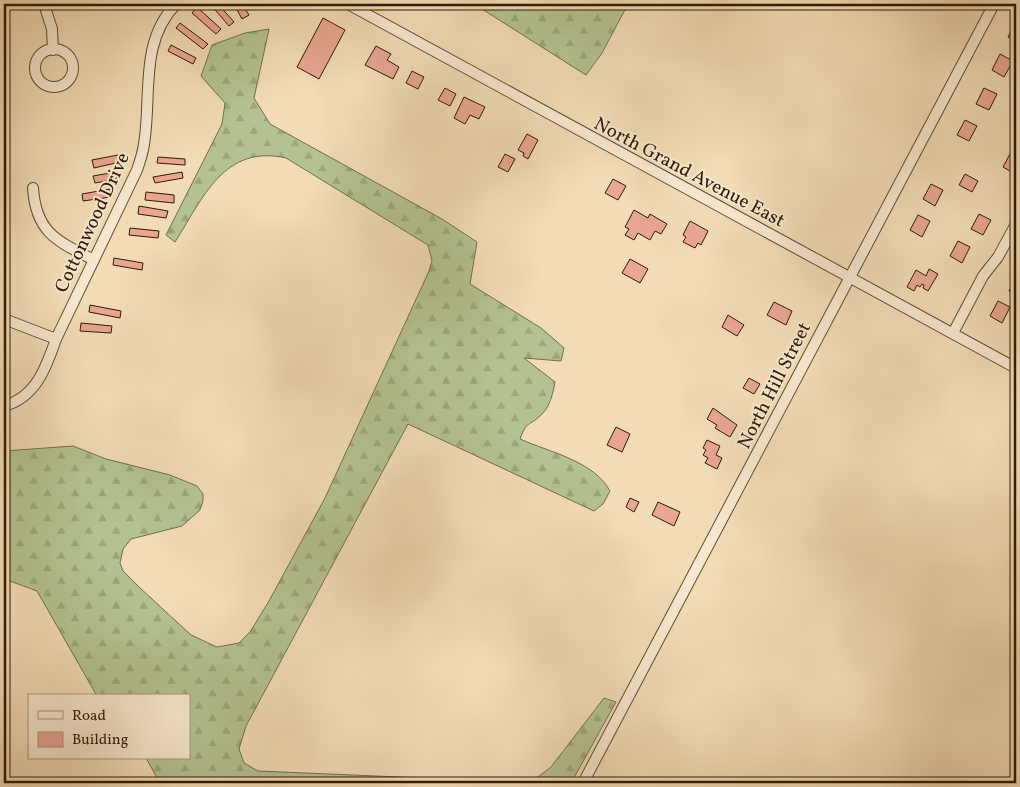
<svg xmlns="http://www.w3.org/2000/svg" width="1020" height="787" viewBox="0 0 1020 787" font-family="Vollkorn,serif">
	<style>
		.forest { fill: url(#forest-firs); stroke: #716f4b }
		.building { fill: #e9a692; stroke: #2e1c04 }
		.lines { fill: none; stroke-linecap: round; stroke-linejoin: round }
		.service-casing { stroke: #5f4c30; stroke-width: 7 }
		.minor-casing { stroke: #5f4c30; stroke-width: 12 }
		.service { stroke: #f7e8cf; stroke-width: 5 }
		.minor { stroke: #f7e8cf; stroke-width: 10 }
		.labels { text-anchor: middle; stroke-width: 4; stroke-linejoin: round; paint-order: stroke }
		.street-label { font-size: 19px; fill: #2e1c04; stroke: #f7e8cf }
	</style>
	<defs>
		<pattern id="forest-firs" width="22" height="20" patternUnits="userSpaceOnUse" patternTransform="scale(1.25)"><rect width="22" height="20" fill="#b4c292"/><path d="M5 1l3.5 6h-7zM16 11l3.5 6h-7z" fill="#9ba67c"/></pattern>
	</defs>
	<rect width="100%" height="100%" fill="#f2dcb5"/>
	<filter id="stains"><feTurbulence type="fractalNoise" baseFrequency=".004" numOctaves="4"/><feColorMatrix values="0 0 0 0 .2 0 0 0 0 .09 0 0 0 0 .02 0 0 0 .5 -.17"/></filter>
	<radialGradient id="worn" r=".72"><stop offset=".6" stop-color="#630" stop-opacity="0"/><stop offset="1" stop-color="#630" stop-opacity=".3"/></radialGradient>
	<path class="forest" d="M474 4H628L602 53 586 75Z
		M269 29 254 98 270 124 442 219 477 242 470 284 541 328 564 348 561 361 524 358 555 382C553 393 550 407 541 415 529 427 527 420 520 439 549 452 594 461 610 491L603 504 594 511 408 424 246 726 239 749 244 763 258 771 518 782 538 777 551 767 604 698 616 702 571 783H160L146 758H189V696H97L37 591 10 581 4 589V451L73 446 106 459 170 475 197 486 203 494V501L200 510 182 526 131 539 123 549 120 563 123 571 139 587 191 635 217 647 239 643 250 632 269 601 325 498 429 271 432 261 428 245 286 158C224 144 203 198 175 242L166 235 222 124 225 103 201 76 212 45 245 33Z"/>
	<path class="building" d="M210 4H218L234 22 229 26Z
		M234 4H242L249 15 242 19Z
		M197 7 221 29 216 34 192 13Z
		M323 18 345 30 319 79 297 67Z
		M1016 21V41L1008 37Z
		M180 23 208 44 203 49 176 28Z
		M171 45 196 58 193 64 168 51Z
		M376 46 391 54 387 60 399 67 393 79 365 65Z
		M1000 54 1013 61 1004 77 992 70Z
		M412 71 424 77 418 89 406 83Z
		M445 88 456 94 450 106 438 100Z
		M984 88 997 94 989 110 976 104Z
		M464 97 485 107 479 119 470 115 465 124 454 118Z
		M965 120 977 126 969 141 957 135Z
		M527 134 538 140 528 159 523 156 524 153 518 150Z
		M1011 152 1016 155 1015 174 1003 167Z
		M123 154 124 161 94 168 92 160Z
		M505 154 515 159 508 172 498 167Z
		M158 157 185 159V165L157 163Z
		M116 172 117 179 95 183 93 176Z
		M182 172 183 178 155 183 153 177Z
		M965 174 978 181 972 192 959 185Z
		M613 179 626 186 618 200 605 193Z
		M931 184 943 190 935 206 923 199Z
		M110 189 111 197 83 201 82 194Z
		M146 192 174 195V203L145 200Z
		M139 206 168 211 166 218 138 214Z
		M634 210 648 218 650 214 667 224 661 234 655 231 650 240 638 233 634 240 625 235 629 229 625 227Z
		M979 214 991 220 983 235 971 229Z
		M918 215 930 221 922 237 910 230Z
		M690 221 708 231 701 245 698 243 695 248 683 242 686 237 683 235Z
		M130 228 159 231 158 238 129 235Z
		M958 241 970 247 962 263 950 256Z
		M114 258 143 263 142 270 113 265Z
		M630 259 648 269 640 283 622 273Z
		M929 269 938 274 928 291 923 288 924 285 922 284 920 287 917 285 914 291 907 287 916 270 926 276Z
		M1016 277V295L1009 291Z
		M998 301 1010 307 1002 323 990 316Z
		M774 302 792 311 786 325 767 315Z
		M90 305 121 311 120 318 89 312Z
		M728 315 744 325 737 336 722 327Z
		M81 323 112 326 111 333 80 331Z
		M749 378 760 384 754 394 743 388Z
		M713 408 737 425 730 437 715 428 717 425 707 419Z
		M616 427 630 434 622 452 607 445Z
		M707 440 720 446 716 455 722 458 717 469 705 463 708 458 703 455 706 450 703 448Z
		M630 498 639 502 634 512 626 507Z
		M658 502 680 512 674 526 652 515Z"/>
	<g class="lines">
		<g class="service-casing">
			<path id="service" d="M1011 783 1016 780"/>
		</g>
		<g class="minor-casing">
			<path id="minor" d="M44 4 52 29 53 50
				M348 4 1016 368
				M35 68a19 19 0 1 1 38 0a19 19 0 1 1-38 0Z
				M33 188C36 233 57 241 94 260
				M4 319 56 339
				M953 333 983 276 998 257 1016 224
				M4 406C36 397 46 368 56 339L137 170C140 161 143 153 144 144 152 96 139 42 176 4
				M583 783 994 4"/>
		</g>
		<use href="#service" class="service"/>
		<use href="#minor" class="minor"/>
	</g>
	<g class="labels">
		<g class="street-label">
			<text transform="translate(690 171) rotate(28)" y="7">North Grand Avenue East</text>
			<text transform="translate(91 222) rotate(-65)" y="7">Cottonwood Drive</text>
			<text transform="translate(773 385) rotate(-63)" y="7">North Hill Street</text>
		</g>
	</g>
	<rect width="1020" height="787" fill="none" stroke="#f2dcb5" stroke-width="20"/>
	<rect x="5" y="5" width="1010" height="777" fill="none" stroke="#2e1c04" stroke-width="2.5"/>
	<rect x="10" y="10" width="1000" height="767" fill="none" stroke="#2e1c04"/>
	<rect x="28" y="694" width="162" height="65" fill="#f7e8cf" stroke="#a7967e"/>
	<rect x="38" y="711" width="25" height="8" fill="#f7e8cf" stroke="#a7967e"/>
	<text x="72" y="720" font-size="15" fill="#2e1c04">Road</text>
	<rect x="38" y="732" width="25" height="15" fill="#e9a692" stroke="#a7967e"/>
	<text x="72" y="744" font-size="15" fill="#2e1c04">Building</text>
	<rect width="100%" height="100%" filter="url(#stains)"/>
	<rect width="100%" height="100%" fill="url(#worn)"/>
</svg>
